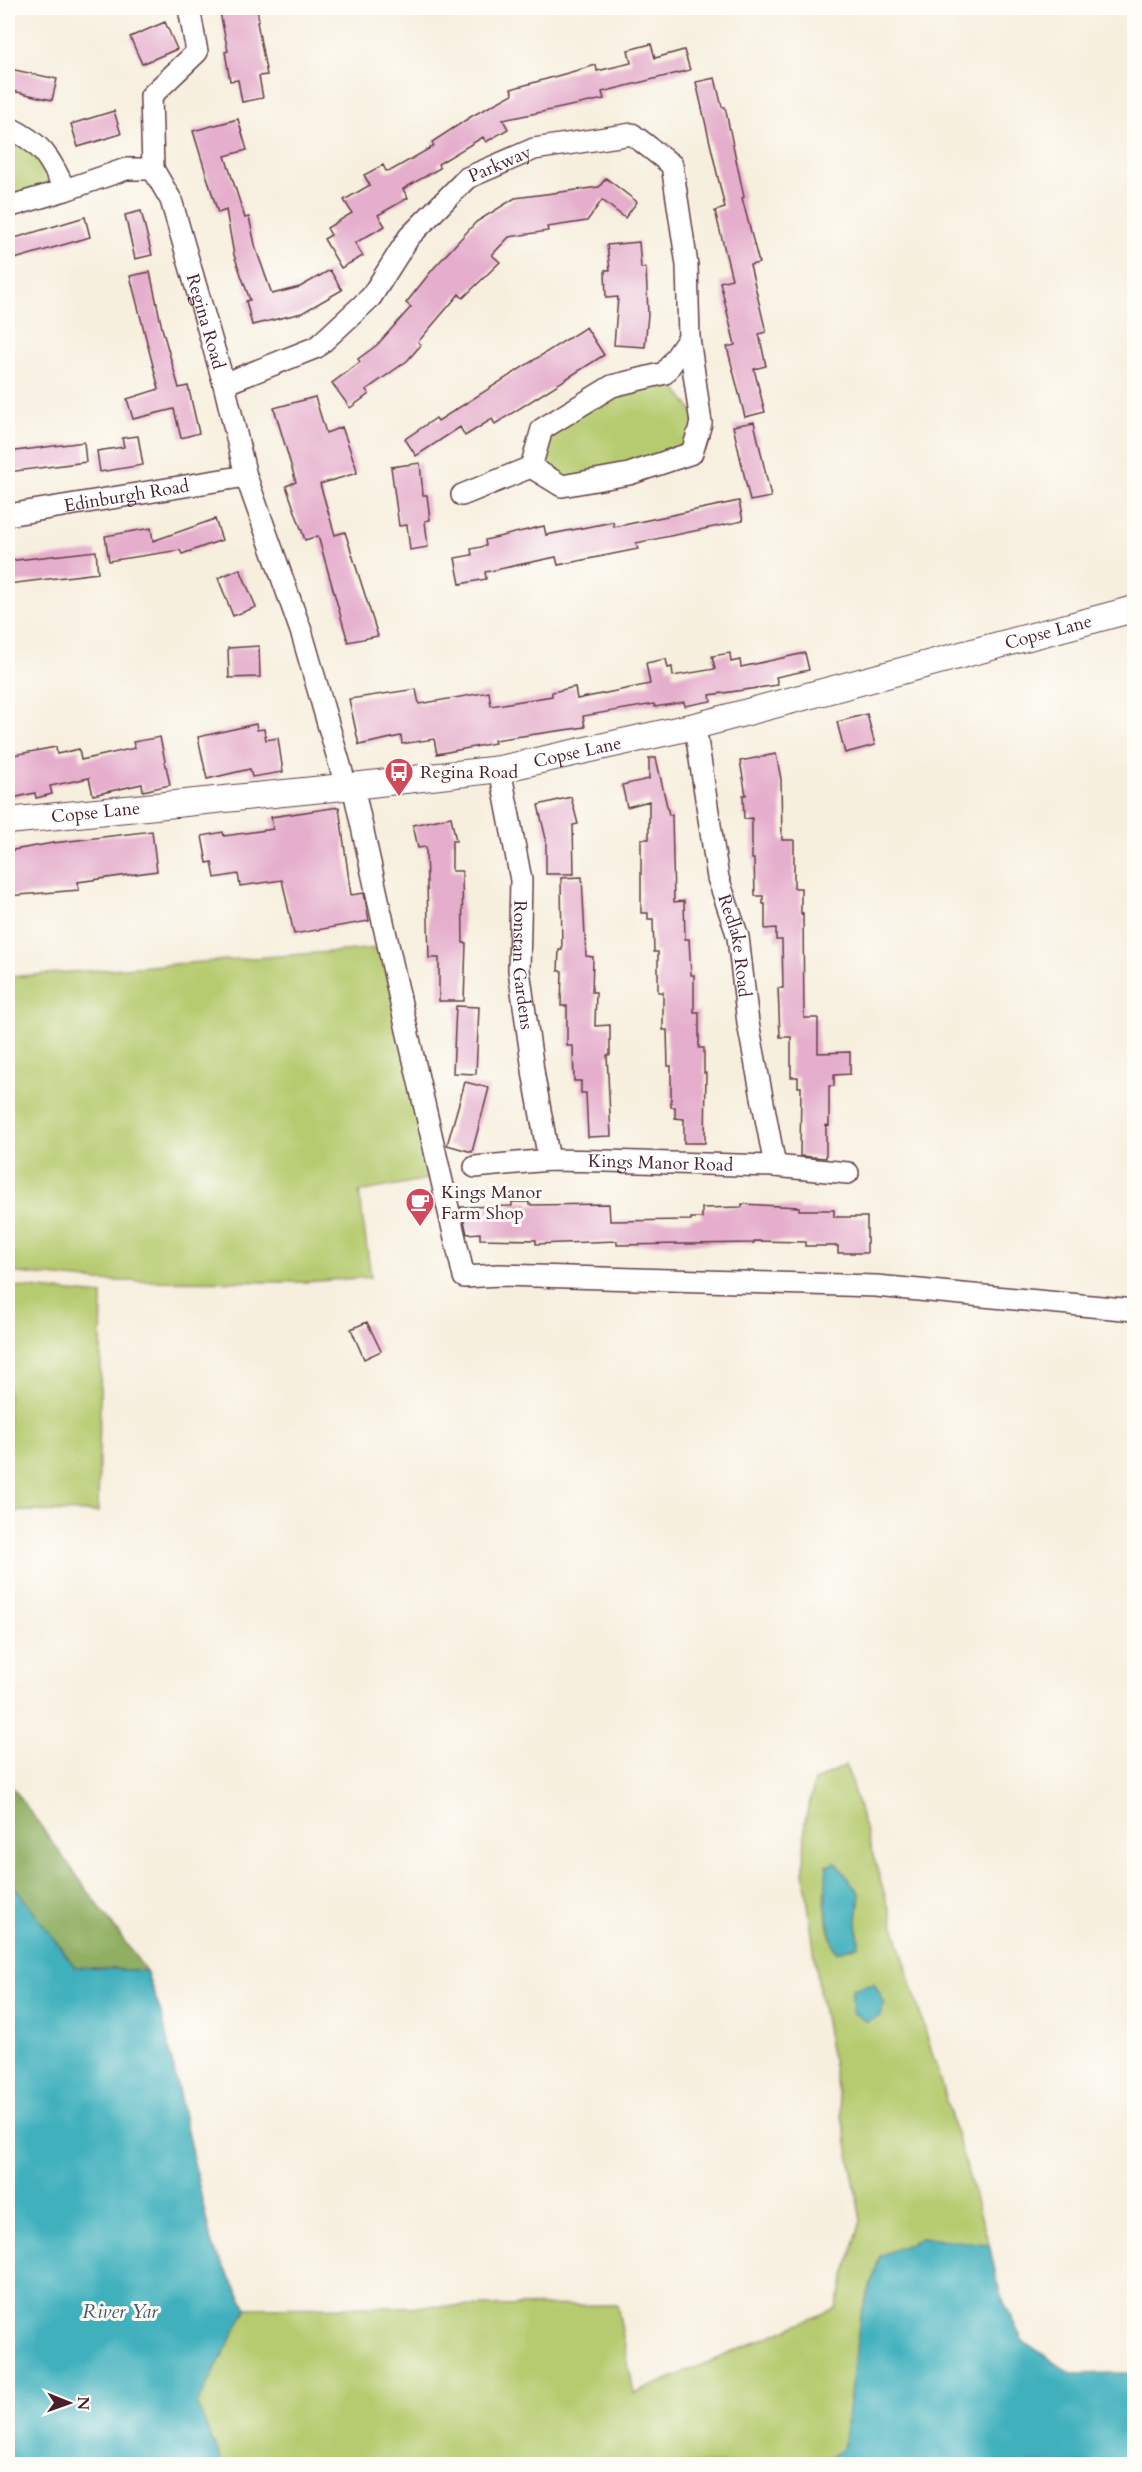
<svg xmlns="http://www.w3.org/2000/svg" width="1142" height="2472" viewBox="0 0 1142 2472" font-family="Cardo,serif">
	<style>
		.green { fill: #b6cb6f; stroke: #80754d; stroke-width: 1.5; fill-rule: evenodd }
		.forest { fill: #90af62; stroke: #6d6746; stroke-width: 1.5 }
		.water { fill: #41b0bd; stroke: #466874; stroke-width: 1.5 }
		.building { fill: #e5aecc }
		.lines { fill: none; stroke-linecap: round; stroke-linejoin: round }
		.minor-casing { stroke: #643e46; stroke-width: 24 }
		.tertiary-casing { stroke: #643e46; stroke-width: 28 }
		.minor { stroke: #fff; stroke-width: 21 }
		.tertiary { stroke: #fff; stroke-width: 26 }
		.labels { text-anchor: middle; stroke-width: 6; stroke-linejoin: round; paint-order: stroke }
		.street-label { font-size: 18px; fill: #4a1f2b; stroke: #fdfcf7 }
		.poi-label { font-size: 18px; fill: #4a1f2b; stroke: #fdfcf7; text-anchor: start }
		.water-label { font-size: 20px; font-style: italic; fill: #465965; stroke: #fdfcf7 }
	</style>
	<rect width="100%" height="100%" fill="#fdfcf7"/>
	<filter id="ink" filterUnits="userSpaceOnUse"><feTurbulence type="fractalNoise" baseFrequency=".0167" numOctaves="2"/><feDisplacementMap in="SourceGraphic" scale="12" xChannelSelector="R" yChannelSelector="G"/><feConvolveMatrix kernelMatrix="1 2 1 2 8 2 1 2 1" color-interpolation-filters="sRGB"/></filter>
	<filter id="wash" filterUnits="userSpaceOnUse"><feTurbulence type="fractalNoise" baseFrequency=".008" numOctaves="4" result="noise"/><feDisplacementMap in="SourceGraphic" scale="24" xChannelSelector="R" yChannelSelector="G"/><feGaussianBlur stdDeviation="1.35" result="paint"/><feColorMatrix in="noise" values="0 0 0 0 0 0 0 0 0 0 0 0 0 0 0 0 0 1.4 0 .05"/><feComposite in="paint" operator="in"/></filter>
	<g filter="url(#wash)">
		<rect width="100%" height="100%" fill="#f7efde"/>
		<path class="green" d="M8 132 49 169V178L45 186 8 197Z
			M665 373 701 423 692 453 562 486 531 467 542 429Z
			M381 948 433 1178 359 1192 371 1277 304 1282 99 1281 8 1272V977Z
			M8 1286 102 1295 98 1512 8 1511Z
			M846 1765 989 2244 1000 2295 1022 2340 1072 2374 1128 2373 1134 2371V2464H120L8 1878 75 1967 146 1971 162 2016 212 2246 247 2308 617 2305 634 2394 836 2308 861 2220 819 1989 804 1873 805 1821 815 1781ZM824 1892 860 1894 857 1920 859 1946 836 1952 828 1929Z"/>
		<path class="forest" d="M8 1781 146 1971 75 1967 8 1878Z"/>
		<path class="water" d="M836 1862 860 1894 857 1920 859 1946 836 1952C825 1921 824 1897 827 1865Z
			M8 1878 75 1967 146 1971 162 2016 212 2246 247 2308 197 2405 222 2462 256 2464H8Z
			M874 1983 885 2004 879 2017 867 2022 852 2012V1989Z
			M921 2238 989 2244 1000 2294 1022 2340 1072 2374 1128 2373 1134 2371V2464H820L843 2448 860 2318 880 2256Z"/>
		<g id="blocks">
			<path class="building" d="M219 8H257L259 21 257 22 267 75 259 76 263 98 242 102 238 80 230 81 225 52 228 51Z
				M165 22 177 49 142 64 130 37Z
				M651 44 655 58 684 50 690 70 602 92 604 99 503 120 508 129 486 142 483 137 438 164 440 168 403 189 408 198 378 215 385 226 355 243 363 256 341 268 324 239 331 235 327 228 352 213 344 200 370 185 364 175 383 165 386 171 392 170 434 146 432 142 472 116 513 94 511 89 596 65 597 71 631 63 628 50Z
				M10 69 57 79 52 100 8 90Z
				M715 78 722 107H725L744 197 742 198 759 263 750 265 766 332 759 334 766 366 754 369 765 412 745 417 727 347 735 345 720 282 732 279 715 211 725 208 696 82Z
				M114 111 121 134 78 147 71 124Z
				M238 119 247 150 225 156 245 218 249 217 256 249 272 294 300 287 330 270 342 290 302 313 252 325 246 301 250 300 234 255 226 210 218 213 193 131Z
				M606 178 637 202 625 218 602 200 587 221 547 227 548 231 509 237 492 255 500 262 463 298 459 294 418 342 421 345 407 361 366 390 369 394 350 408 332 383 360 362 358 359 377 345 411 307 406 303 433 269 476 222 515 198 599 187Z
				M141 211 152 255 135 259 125 215Z
				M85 217 90 237 8 261V240Z
				M639 242 641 268H646L648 314 645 347 614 345 618 297 606 298 605 270H610L607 245Z
				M150 272 162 328 179 388 188 386 199 433 181 438 174 409 133 419 127 399 159 389 130 276Z
				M586 327 604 355 495 424 492 419 465 436 460 427 416 456 405 439 436 418 438 421Z
				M315 397 326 433 342 427 356 467 357 473 320 484 335 535 345 532 378 636 348 642 318 536 305 540 286 486 296 482 274 408Z
				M754 422 771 497 750 501 733 426Z
				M138 436 143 465 100 472 97 451 124 447 122 438Z
				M84 442 86 462 8 472V452Z
				M420 463 423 495H427L430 520 425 521 428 547 410 550 407 525 399 526 391 467Z
				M739 501 743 521 636 543 638 549 558 565 556 557 485 572 486 579 460 584 455 558 472 555 471 549 486 546 485 540 544 526 546 535 613 522 614 527Z
				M215 519 222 540 182 554 180 550 109 561 105 536 151 528 153 541Z
				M96 551 98 573 8 584V561Z
				M240 569 256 607 233 616 218 578Z
				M259 646 260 677 229 678 228 648Z
				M730 653 731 662 740 660 741 667 805 653 809 670 776 677 778 685 710 695 711 701 685 706 684 702 655 707 654 704 583 716 585 727 494 740 495 743 437 754 434 739 402 744 401 736 359 745 349 699 416 689 419 704 489 692 491 706 552 696V692L575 687 577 699 650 684 646 663 666 659 668 668 672 667 673 676 715 669 712 656Z
				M867 714 875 745 845 753 837 722Z
				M256 724 257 730 264 729 266 740 278 738 283 772 252 777 250 769 207 779 198 737Z
				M160 737 170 785 143 791 142 784 93 795 89 778 50 786 52 794 36 798 35 793 8 799V756L56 747 57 754 79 749 81 760 135 748 133 742Z
				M776 754 781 779 782 840H794V888H801V914L803 913 804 1018H818V1053L850 1052V1074L834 1075V1086H829V1126L826 1125V1158L800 1156 801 1087H798V1077H791V1037H780L778 988H783L782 940H776V928L765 929V904H763V896H755L754 859H752V818L744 819 743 795H746L740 761Z
				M649 758H656L669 815H672L674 902 684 901 685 939H689L691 975H694V1012H699V1048H704V1073H706L705 1143H684V1119L675 1118V1107H671V1066H668L667 1030H663V992H658V952H654L653 919H648V913H641V839H649V801L627 807 622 785 649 779Z
				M571 797 578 824 573 825 574 874H546V839L538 805Z
				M339 807 351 895 364 893 369 921 294 934 282 880 240 886 238 874 215 878 212 862 207 863 202 836 223 832 224 836 273 829 271 817Z
				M451 817 456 841H452V871H462L463 943H466L464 1001H439V958H429L426 847 418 848 413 825Z
				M152 831 157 871 78 882 79 890 8 896V851L53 843Z
				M582 877 586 956 593 957 592 992H596L595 1026 610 1025V1055H607L611 1136 588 1137 586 1093H581V1081H574L573 1046H567V1006H561L562 971H558L559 950H562L561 878Z
				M456 1006 479 1007 476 1074 453 1073Z
				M465 1082 489 1088 472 1152 447 1145Z
				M512 1202H529V1205L609 1204 610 1221 691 1220V1218H702V1208L742 1207V1204L799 1207V1210H834V1217H867V1253H838V1246H805V1242L754 1241V1243L617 1245V1241L536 1244V1240L480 1239V1233L467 1234 461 1207 512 1206Z
				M367 1322 381 1351 364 1359 351 1329Z"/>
		</g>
	</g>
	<g filter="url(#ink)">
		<use href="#blocks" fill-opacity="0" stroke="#643e46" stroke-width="1.5"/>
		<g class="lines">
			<g class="minor-casing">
				<g id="minor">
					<path d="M8 127C43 144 49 157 65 190"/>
					<path id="s1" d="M153 169 171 200 224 384 246 476 302 634 346 786"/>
					<path d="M153 169 151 96 197 52 189 8"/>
					<path d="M8 207 65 190 126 169H153"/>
					<path id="s2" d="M224 384 317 347 371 297 409 237 467 178 534 149 632 134 672 165 687 265 689 338 665 373 612 386 542 429 531 467"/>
					<path d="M531 467 562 486 629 474 692 453 701 423 689 338"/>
					<path d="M462 495 531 467"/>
					<path id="s3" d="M8 515 246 476"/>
					<path id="s4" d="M695 726 718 878 738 937 748 1023 775 1166"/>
					<path id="s5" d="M500 769 521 880 519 970 534 1077 549 1160"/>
					<path d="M353 786 404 1017 464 1277 499 1275 876 1286 1134 1310"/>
					<path id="s6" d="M475 1167 549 1160 606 1161 775 1166 848 1173"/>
				</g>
			</g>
			<g class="tertiary-casing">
				<g id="tertiary">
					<path id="s7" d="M8 821 353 786 500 769 695 726 1134 609"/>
				</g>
			</g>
			<use href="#minor" class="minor"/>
			<use href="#tertiary" class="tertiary"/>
		</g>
	</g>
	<defs>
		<g id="bus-pin" transform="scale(1.5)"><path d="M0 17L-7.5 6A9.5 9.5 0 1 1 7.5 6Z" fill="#d1495b" stroke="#fdfcf7"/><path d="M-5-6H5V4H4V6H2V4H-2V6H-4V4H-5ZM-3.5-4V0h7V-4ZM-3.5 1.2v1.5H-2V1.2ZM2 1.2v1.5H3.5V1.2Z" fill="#fff"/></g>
		<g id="cafe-pin" transform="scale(1.5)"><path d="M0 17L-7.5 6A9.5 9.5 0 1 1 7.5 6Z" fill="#d1495b" stroke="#fdfcf7"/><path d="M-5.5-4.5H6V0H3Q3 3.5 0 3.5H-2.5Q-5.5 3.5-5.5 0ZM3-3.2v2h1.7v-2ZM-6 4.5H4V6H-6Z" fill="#fff"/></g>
	</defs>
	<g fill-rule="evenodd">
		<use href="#bus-pin" x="399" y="772"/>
		<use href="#cafe-pin" x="420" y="1202"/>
	</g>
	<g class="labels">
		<g class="street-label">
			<text dy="6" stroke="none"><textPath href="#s2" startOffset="363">Parkway</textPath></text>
			<text dy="6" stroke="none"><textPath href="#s1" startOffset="162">Regina Road</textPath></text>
			<text dy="6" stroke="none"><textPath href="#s3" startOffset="120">Edinburgh Road</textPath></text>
			<text dy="6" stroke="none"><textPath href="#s7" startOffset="1060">Copse Lane</textPath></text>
			<text dy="6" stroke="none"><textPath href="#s7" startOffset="574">Copse Lane</textPath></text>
			<text dy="6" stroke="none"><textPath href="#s7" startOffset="88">Copse Lane</textPath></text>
			<text dy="6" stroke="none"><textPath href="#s4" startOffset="224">Redlake Road</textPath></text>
			<text dy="6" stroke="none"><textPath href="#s5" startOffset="198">Ronstan Gardens</textPath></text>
			<text dy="6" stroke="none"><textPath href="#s6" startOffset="186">Kings Manor Road</textPath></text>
		</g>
		<g class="poi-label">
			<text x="420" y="778">Regina Road</text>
			<text x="441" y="1198">Kings Manor<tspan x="441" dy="21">Farm Shop</tspan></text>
		</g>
		<g class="water-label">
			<text x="120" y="2318">River Yar</text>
		</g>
	</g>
	<rect width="1142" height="2472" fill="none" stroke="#fdfcf7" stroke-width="30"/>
	<g transform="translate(69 2403) rotate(91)" stroke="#fdfcf7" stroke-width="4.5" paint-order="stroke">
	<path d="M0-4.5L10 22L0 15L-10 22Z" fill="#4a1f2b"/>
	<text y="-9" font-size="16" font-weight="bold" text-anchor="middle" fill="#4a1f2b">N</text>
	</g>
</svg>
